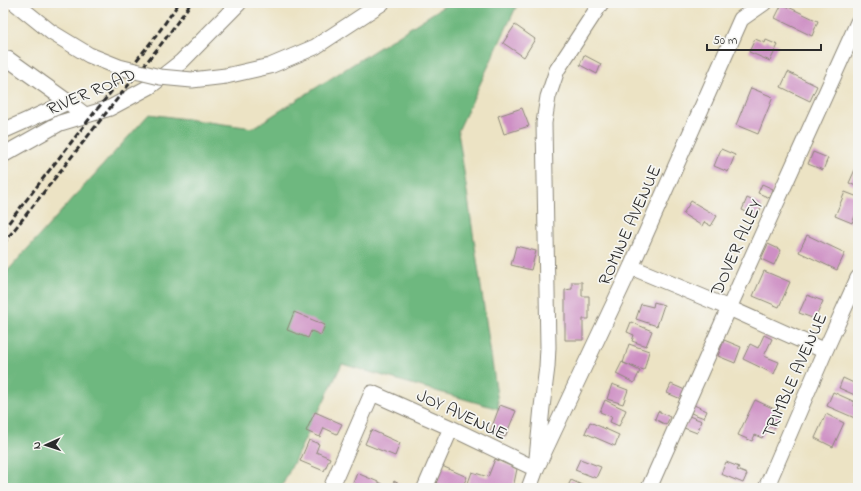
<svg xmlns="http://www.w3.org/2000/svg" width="861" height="491" viewBox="0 0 861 491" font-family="'Indie Flower',sans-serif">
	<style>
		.forest { fill: #6eb87f; stroke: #4c7255 }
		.building { fill: #ce8fc4 }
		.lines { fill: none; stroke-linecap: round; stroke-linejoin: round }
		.minor-casing { stroke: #8c8778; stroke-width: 17 }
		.minor { stroke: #fff; stroke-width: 15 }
		.rail { stroke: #2b2b2b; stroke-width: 3; stroke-dasharray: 6 3; stroke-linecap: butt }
		.minor-bridge-casing { stroke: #8c8778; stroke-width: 17; stroke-linecap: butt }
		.minor-bridge { stroke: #fff; stroke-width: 15 }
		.labels { text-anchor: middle; stroke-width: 3.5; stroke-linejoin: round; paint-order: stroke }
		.street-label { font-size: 18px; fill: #2b2b2b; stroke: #f6f6f2 }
	</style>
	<rect width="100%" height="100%" fill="#f6f6f2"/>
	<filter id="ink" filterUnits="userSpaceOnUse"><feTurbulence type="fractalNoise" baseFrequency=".025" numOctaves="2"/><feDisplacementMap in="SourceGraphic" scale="8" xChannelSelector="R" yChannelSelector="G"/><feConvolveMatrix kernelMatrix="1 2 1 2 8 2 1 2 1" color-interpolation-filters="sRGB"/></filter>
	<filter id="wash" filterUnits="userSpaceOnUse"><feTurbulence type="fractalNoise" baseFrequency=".012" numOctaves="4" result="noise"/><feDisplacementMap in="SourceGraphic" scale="16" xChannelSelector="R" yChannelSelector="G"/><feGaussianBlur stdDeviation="0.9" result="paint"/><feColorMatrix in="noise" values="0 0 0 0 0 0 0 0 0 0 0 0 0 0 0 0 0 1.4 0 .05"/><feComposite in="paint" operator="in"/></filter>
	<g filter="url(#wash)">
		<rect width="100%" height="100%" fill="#ece3c4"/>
		<path class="forest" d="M449 3H518L458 131 499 409 342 364 281 488H3V276L149 114 253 128Z"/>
		<g id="blocks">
			<path class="building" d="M782 4 818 21 812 36 775 18Z
				M515 25 535 39 524 57 503 43Z
				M755 39 765 43 766 40 778 45 770 61 749 52Z
				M584 55 601 64 597 74 580 65Z
				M788 72 817 86 810 101 781 87Z
				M751 88 773 97 758 134 736 125Z
				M522 108 529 126 504 134 498 116Z
				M721 149 735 155 728 172 714 166Z
				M813 152 828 158 823 170 808 164Z
				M858 163V187L849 183Z
				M762 184 773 189 770 198 758 193Z
				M845 192 858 197V209L852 223 835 216Z
				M747 198 762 205 757 217 742 210Z
				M691 201 717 216 711 226 704 222 702 226 683 214Z
				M807 235 845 253 837 270 799 252Z
				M768 244 781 250 774 265 761 259Z
				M516 246 536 251 531 270 511 265Z
				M764 271 790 282 779 307 753 296Z
				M572 282H582V296H589V319H583V340H565V290L572 289Z
				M807 295 823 301 815 319 799 313Z
				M654 302 664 305 657 326 636 319 641 304 653 307Z
				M294 312 325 325 321 335 311 331 308 338 287 330Z
				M631 322 652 331 646 346 632 341 634 335 627 332Z
				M764 335 772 339 764 356 779 362 774 374 743 359 750 344 758 348Z
				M724 340 741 347 735 363 718 356Z
				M629 344 649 351 644 370 623 363Z
				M622 362 640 371 634 383 616 374Z
				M843 378 858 385V393L857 396 839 388Z
				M612 384 628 390 623 404 607 399Z
				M671 384 685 390 681 399 667 393Z
				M833 392 855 402 854 406 858 407V417L857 419 827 406Z
				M605 400 626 410 619 426 610 422 612 417 600 412Z
				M755 400 781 412 774 428 768 426 762 438 755 435 752 441 738 435Z
				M500 405 516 411 505 437 490 432Z
				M694 405 707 411 704 418 691 413Z
				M658 411 670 417 666 425 655 419Z
				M315 412 342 424 337 434 324 428 320 437 306 431Z
				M826 414 844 423 833 447 815 438Z
				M689 416 702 421 697 433 684 428Z
				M590 422 619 435 615 446 585 433Z
				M371 430 400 443 395 456 365 444Z
				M309 440 319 444 316 452 330 458 324 471 300 461Z
				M495 459 517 469 513 488H466L472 472 488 477Z
				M580 459 601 467 596 478 575 470Z
				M726 462 739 467 737 470 747 474 743 483 721 474Z
				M442 466 467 477 462 488H448L436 483Z
				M357 473 383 484 381 488H364L353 483Z
				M571 480 588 488H567Z
				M394 481 406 488H390Z"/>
		</g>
	</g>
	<g filter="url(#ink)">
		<use href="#blocks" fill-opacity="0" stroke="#8c8778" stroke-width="1"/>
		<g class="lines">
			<g class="minor-casing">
				<path id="minor" d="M3 62 8 59 68 102
					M226 76 270 66 315 47 382 3
					M3 131 68 102 85 115
					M3 155 60 123 110 108 149 87 181 62 239 3
					M631 267 729 308 825 351
					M537 458 542 407 547 367 548 347 544 123 548 97 557 70 601 3
					M331 488 372 393 451 428 536 469
					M425 488 451 428
					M529 488 536 469 631 267 741 19 764 3
					M649 488 729 308 858 22
					M766 488 825 351 858 278"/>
			</g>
			<use href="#minor" class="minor"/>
			<path class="rail" d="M3 230 94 113 156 36 179 3
				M3 244 110 108 166 38 191 3"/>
			<g class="minor-bridge-casing">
				<path id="minor-bridge" d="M15 3 51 32 89 55 119 67 160 77 192 80 226 76"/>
			</g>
			<use href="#minor-bridge" class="minor-bridge"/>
		</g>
	</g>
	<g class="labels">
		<g class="street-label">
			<text transform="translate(91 91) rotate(-23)" y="6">RIVER ROAD</text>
			<text transform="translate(629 225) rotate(-66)" y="6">ROMINE AVENUE</text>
			<text transform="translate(736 247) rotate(-66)" y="6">DOVER ALLEY</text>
			<text transform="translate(794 375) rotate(-66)" y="6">TRIMBLE AVENUE</text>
			<text transform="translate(462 414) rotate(25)" y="6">JOY AVENUE</text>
		</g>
	</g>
	<rect width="861" height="491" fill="none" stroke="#f6f6f2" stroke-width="16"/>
	<g transform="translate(46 445) rotate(267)" stroke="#f6f6f2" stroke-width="3" paint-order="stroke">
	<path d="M0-3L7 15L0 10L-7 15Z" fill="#2b2b2b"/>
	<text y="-6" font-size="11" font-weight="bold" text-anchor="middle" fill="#2b2b2b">N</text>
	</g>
	<path d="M707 44v6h114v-6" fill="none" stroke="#2b2b2b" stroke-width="2"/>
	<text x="713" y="44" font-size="12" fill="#2b2b2b" stroke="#f6f6f2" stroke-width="3" paint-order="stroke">50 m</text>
</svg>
